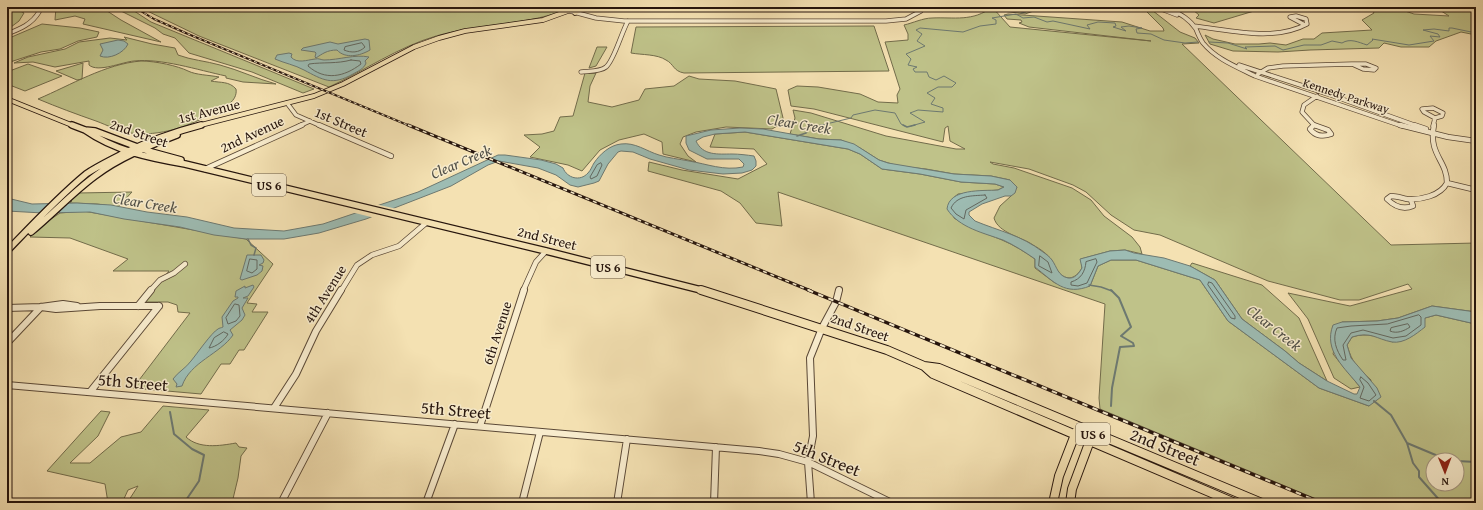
<svg xmlns="http://www.w3.org/2000/svg" width="1483" height="510" viewBox="0 0 1483 510" font-family="'Gentium Book Plus',serif">
	<style>
		.green { fill: #bfc289; stroke: #726c4b; fill-rule: evenodd }
		.water { fill: #9dbcb3; stroke: #6d7971 }
		.pier { fill: #f4e1b2 }
		.lines { fill: none; stroke-linecap: round; stroke-linejoin: round }
		.shore { stroke: #626860; stroke-width: 1 }
		.stream-far2 { stroke: #6d7971; stroke-width: 1 }
		.stream-far1 { stroke: #6d7971; stroke-width: 1.5 }
		.stream { stroke: #6d7971; stroke-width: 2 }
		.minor-far2-casing { stroke: #5a4836; stroke-width: 5 }
		.minor-far1-casing { stroke: #5a4836; stroke-width: 6 }
		.minor-casing { stroke: #5a4836; stroke-width: 8 }
		.major-far2-casing { stroke: #26150d; stroke-width: 5.5 }
		.major-far1-casing { stroke: #26150d; stroke-width: 8 }
		.major-casing { stroke: #26150d; stroke-width: 10 }
		.minor-far2 { stroke: #f8eccd; stroke-width: 3.5 }
		.minor-far1 { stroke: #f8eccd; stroke-width: 4.5 }
		.minor { stroke: #f8eccd; stroke-width: 6 }
		.major-far2 { stroke: #f4e1b2; stroke-width: 4 }
		.major-far1 { stroke: #f4e1b2; stroke-width: 5.5 }
		.major { stroke: #f4e1b2; stroke-width: 8 }
		.rail-far2-casing { stroke: #26150d; stroke-width: 2 }
		.rail-far1-casing { stroke: #26150d; stroke-width: 3 }
		.rail-casing { stroke: #26150d; stroke-width: 3.5 }
		.rail-far2 { stroke: #f8eccd; stroke-width: 1; stroke-dasharray: 3; stroke-linecap: butt }
		.rail-far1 { stroke: #f8eccd; stroke-width: 1.5; stroke-dasharray: 4; stroke-linecap: butt }
		.rail { stroke: #f8eccd; stroke-width: 2; stroke-dasharray: 5.5; stroke-linecap: butt }
		.labels { text-anchor: middle; stroke-width: 3; stroke-linejoin: round; paint-order: stroke }
		.far-street-label { font-size: 12px; fill: #26150d; stroke: #f8eccd }
		.shield { fill: #f8eccd; stroke: #655647; stroke-width: 1 }
		.shield-label { font-size: 13px; font-weight: bold; fill: #26150d }
		.street-label { font-size: 14px; fill: #26150d; stroke: #f8eccd }
		.water-label { font-size: 15px; font-style: italic; fill: #504f47; stroke: #f8eccd }
		.near-street-label { font-size: 17px; fill: #26150d; stroke: #f8eccd }
	</style>
	<rect width="100%" height="100%" fill="#f4e1b2"/>
	<filter id="stains"><feTurbulence type="fractalNoise" baseFrequency=".005" numOctaves="4"/><feColorMatrix values="0 0 0 0 .2 0 0 0 0 .09 0 0 0 0 .02 0 0 0 .5 -.17"/></filter>
	<radialGradient id="worn" r=".72"><stop offset=".6" stop-color="#630" stop-opacity="0"/><stop offset="1" stop-color="#630" stop-opacity=".3"/></radialGradient>
	<path class="green" d="M7 7H13L24 13 19 21 7 30Z
		M56 7H101L121 20 161 42 83 24 85 19 75 16 55 20Z
		M113 7H128L151 22 314 89 303 93 252 72 189 53 175 38 163 34 155 28Z
		M139 7H573C529 26 481 23 436 36 398 47 364 71 329 87L199 36Z
		M992 7 1010 27 1151 41 1029 27 1019 23 1022 22 1021 20 1007 19 1004 15 1008 14 1122 22 1150 31H1164L1163 28 1142 7H1148L1180 32 1195 38 1199 43 1182 44 1391 245 1476 243V312L1432 306 1398 318 1377 321 1342 322 1333 354 1360 387 1351 389 1334 378 1308 319 1288 293 1350 306 1412 289 1408 284 1359 300H1340L1268 281 1160 235 1134 230 1111 215 1086 192 1073 185 1029 169 990 162 993 164 1014 168 1072 188 1091 200 1104 216 1132 237 1140 247 1142 254 1125 250 1110 251 1081 259 1082 268C1075 280 1065 282 1056 269 1054 267 1054 263 1052 261 1048 254 1040 249 1033 245 1022 237 998 233 994 218L1000 206 1011 196 1017 187 1010 180 991 176 954 174 926 169 898 166 879 160 860 148 841 140 819 139 790 134 795 118 793 110 811 113 886 136 956 149H965L950 141 948 126 945 128 943 142 814 109 791 106 788 90 797 86 818 87 860 94 878 102 898 103 897 95 900 89 885 42 908 40V34L904 25C913 23 923 18 932 18 954 17 973 22 992 7Z
		M1007 7H1045L1025 14 1003 11V8Z
		M1205 7H1292L1264 8 1214 23 1196 18 1199 15 1193 10Z
		M1371 7H1393L1414 14 1449 16 1435 7H1476V35L1461 32 1436 41 1429 47H1401L1384 43 1379 48 1310 50 1278 52 1233 51 1210 44 1205 35 1213 39 1235 44H1259L1270 43 1286 45 1303 39H1314L1322 33 1372 30 1362 20 1374 13Z
		M42 24 80 28 99 32 97 37 78 41 60 49 41 52 7 63V39Z
		M874 26 889 71 684 73C673 71 674 64 666 60 657 54 642 55 631 53L636 27Z
		M124 37 152 44 175 48 178 55C191 60 206 61 220 65 239 70 257 79 276 84L243 82 226 78V76C198 70 161 58 134 61 122 62 98 73 89 65V61L55 67 33 62 14 63 28 57 65 49 79 42 110 38 127 40Z
		M597 47H607L596 66 589 68Z
		M141 61C156 61 178 66 188 71 196 75 209 75 219 77L211 81C221 83 229 81 236 89 238 101 224 108 215 112 190 126 160 137 130 133 118 131 107 125 96 121 76 114 57 107 38 99 71 85 105 64 141 61Z
		M83 63 82 79 77 80 56 71Z
		M28 64 62 76 25 91 7 84V72Z
		M585 73H596L590 86 588 102 612 107 639 100 645 89 674 86 689 76 699 79 735 81 776 89 784 122 772 129 726 127 696 132 683 137 680 144 688 156 696 162 663 154 662 142 644 134 619 140 600 150 582 171 568 165 530 157 540 147 524 135 542 134 554 131 560 117 573 116Z
		M745 132 848 149 860 154 882 169 920 174 961 182 995 184 1004 187 998 190 958 194 952 199 954 218C969 228 985 233 1002 240 1014 245 1025 252 1035 259V268L1055 283 1090 286 1098 266 1111 260H1136L1200 280 1228 321 1319 388 1369 406 1371 380C1358 368 1352 363 1347 345L1352 337C1367 332 1379 337 1393 342L1425 318 1436 315 1471 323 1476 322V503H1326L1100 409 1099 398 1105 304 778 192 782 226 756 223 740 203 721 191 648 171 649 162 682 170 738 179 767 164 754 149 710 147 715 134ZM1433 460H1457V484H1433Z
		M132 192 118 207 97 204 70 203 72 201H70L78 193Z
		M83 211 246 239 273 264 247 303 257 304 252 312H268L244 350H239L230 364H221L201 394 133 388 190 313 178 312 177 305 168 302H145L169 271H113L128 259 70 238 30 237 45 223 60 213Z
		M1192 263 1262 285 1299 318 1327 381 1299 363 1285 351 1242 319 1215 280 1190 266Z
		M163 406 209 410 186 437C199 449 219 446 236 443L239 447 247 448 241 456 238 478 232 503H127L138 486 128 490 122 503H108L105 484 47 471 101 411 110 412 98 436 70 463H90L121 437 141 432Z"/>
	<path class="water" d="M365 39 369 40 370 50C360 56 345 59 337 50 327 50 322 54 316 58L315 57 316 53 315 52 301 50 303 48 330 42 338 44Z
		M118 40 124 41 128 44C124 53 109 60 100 56L103 50 100 44Z
		M289 53 292 54 291 57C297 64 307 60 315 59 319 58 321 60 324 60 339 60 355 54 369 57L365 61 366 63C364 69 358 71 353 74 332 86 323 80 304 70 295 65 284 63 275 59L277 55Z
		M740 128 763 129 819 139 841 140 854 144 879 160 888 163 954 174 991 176 1010 180 1017 187 1015 193 1011 196H1005L982 204 969 212V215L975 221C999 231 1021 235 1043 252 1046 254 1050 257 1052 260 1057 267 1058 276 1068 278 1075 279 1079 273 1082 268L1080 259 1110 251 1125 250 1134 253 1164 258 1190 266 1215 280 1242 319 1285 351 1299 363 1327 381 1354 394H1357L1360 387C1345 368 1323 351 1333 325L1342 322 1377 321 1398 318 1432 306 1476 312V322L1471 323 1436 315 1425 318V327C1416 334 1404 344 1392 342 1376 339 1371 331 1352 337L1347 345 1351 358 1377 388 1381 397 1369 406 1319 388 1228 321 1200 280 1136 260H1111L1098 266 1090 286C1065 296 1054 282 1035 267V259C1025 252 1014 245 1003 240 984 233 959 228 947 209 949 188 983 191 998 190L1004 187 995 184 961 182 920 174 882 169 860 154 848 149 745 132 715 134 703 137 696 141C703 156 718 154 732 154 739 154 747 155 754 156L756 161V166L752 170 742 173 723 174 689 170 650 159 633 152 621 151 618 152 608 164 599 181 594 183 578 187 570 185 556 175 538 168 499 161 488 165 451 186 366 219 319 233 284 239H246L214 235 180 227 124 219 90 212 43 213 7 211V198L32 204 77 203 111 205 147 212 187 217 234 228 284 231 323 224 418 192 498 155H505L541 160 556 164 563 168C567 178 580 182 588 173 591 170 592 166 594 163 600 154 610 145 621 144 635 142 646 151 659 155 668 158 679 159 689 161 707 164 724 171 743 167L744 164 739 159H707L689 150 686 143V136L711 130Z
		M247 255H261L264 260 263 263 259 265 263 266 262 271 257 275 242 280 240 279Z
		M253 285 254 287 248 296 243 298H248L242 308 245 315 242 320 230 330 233 335C220 354 190 362 182 386L176 387 177 384 173 379C178 372 186 368 191 361 196 355 212 332 218 329 219 328 221 328 223 327L222 317 233 301 238 298V297H235L236 291 245 286V288Z"/>
	<path class="pier" d="M375 204 397 209 375 218 351 212Z"/>
	<g class="lines">
		<path class="shore" d="M362 43 365 47C359 53 351 53 344 50L345 47Z
			M351 60 360 61 361 64C344 77 325 81 308 66L309 64C323 62 337 64 351 60Z
			M601 163 602 165 597 176 591 179 590 177 597 165Z
			M985 195 987 198 966 210 964 219 956 214 951 208C957 195 972 196 985 195Z
			M1040 256 1048 262 1052 273 1039 266Z
			M250 259 257 260V269L252 273 247 271Z
			M1096 259 1097 262 1087 283 1078 286 1071 285V282C1081 279 1085 272 1086 262Z
			M1209 282 1212 283 1235 316V319L1231 318 1208 285Z
			M235 304 239 305 240 316 236 321 228 324 226 318Z
			M1419 315 1421 317V325L1406 336 1393 338 1363 330 1351 333 1343 345 1346 360H1343C1336 350 1332 339 1337 328L1351 326 1387 324Z
			M1408 324 1410 327C1404 331 1397 334 1390 331L1391 328Z
			M224 332 228 334C225 340 216 347 209 348L214 338Z
			M1361 377 1368 383 1376 395 1369 401 1360 398 1364 387 1360 380Z"/>
		<path class="stream-far2" d="M1021 13 1026 12 1031 7H1038
			M1209 42 1228 43 1247 49 1245 47 1275 46 1283 50 1304 45H1321L1332 41 1342 43C1350 38 1358 42 1367 45L1373 40 1372 39 1409 45 1434 41 1430 36 1440 37 1438 34 1423 30 1434 29 1449 31V28H1452L1476 33
			M818 126 851 118 853 115 875 110 895 113 901 124 905 126
			M911 126 925 122 910 113 918 110 943 112V108L931 104 935 98 927 93 938 87H952L956 83 944 76 936 80 929 77 927 72H915L913 69 917 67 908 65 911 59 906 54 925 46 917 41 922 34 916 30 920 28 963 32 980 26 996 24V20L992 18 1016 14 1023 18 1034 17 1047 22 1053 21 1090 29 1087 25 1098 22 1115 23 1116 26 1113 27 1126 31 1121 27 1129 26 1142 28 1136 29 1137 33 1151 34 1164 40 1185 43 1198 42"/>
		<path class="stream-far1" d="M903 125 907 127 915 125
			M797 136 806 133 809 128 822 125
			M248 239 251 245 256 248 254 255
			M1089 285 1101 287 1112 291"/>
		<path class="stream" d="M1111 290 1119 298 1131 327 1121 336 1133 343 1134 346 1120 347 1112 388 1111 406
			M1374 401 1391 415 1407 443 1438 456 1454 460
			M170 412 174 434 192 449 204 455 199 481 184 503
			M1407 443 1413 463 1419 471V477L1442 503
			M1457 461 1476 462"/>
		<g class="minor-far2-casing">
			<path id="minor-far2" d="M1156 7 1177 15
				M1167 7C1178 13 1189 18 1196 29 1198 34 1200 39 1203 43 1216 59 1237 67 1255 76L1402 126
				M1417 7 1419 9
				M570 11 596 18 624 21H886L906 19 921 11 922 7
				M1194 26C1230 30 1274 42 1307 24L1306 19 1296 16 1290 17 1305 25
				M7 34C20 29 32 24 39 12L37 7
				M1352 64H1366L1376 68 1374 70 1363 69Z
				M1239 65 1328 94 1417 126
				M581 72C588 71 600 72 606 67 614 61 622 31 628 21
				M1258 74 1268 68 1283 66 1352 64
				M287 103 296 115 321 126
				M1433 108 1443 113 1442 116 1435 118 1424 112 1422 109Z
				M1314 125 1316 126
				M1314 125 1302 112 1304 105 1317 96
				M299 126 310 121
				M1433 126 1435 118"/>
		</g>
		<g class="minor-far1-casing">
			<path id="minor-far1" d="M319 125 391 156
				M1314 125 1328 130 1331 134C1323 137 1315 136 1310 129Z
				M1400 125 1448 137 1476 141
				M1414 125 1426 129
				M205 169 302 125
				M1447 183 1476 190
				M1411 200 1413 206C1403 210 1394 206 1387 199L1391 196C1396 196 1402 198 1407 199 1421 200 1440 196 1447 183 1447 160 1428 155 1434 125
				M150 291 160 280 174 273 185 264
				M341 291 357 265 372 255 399 246 426 223
				M523 291 536 262 546 251
				M839 291V290"/>
		</g>
		<g class="minor-casing">
			<path id="minor" d="M138 306 151 290
				M41 307 56 309 100 306H159
				M7 308 41 307 63 304 77 306
				M7 343 41 307
				M7 385 759 451 779 454 808 462 892 503
				M90 392 159 306
				M274 408 296 374 316 331 341 290
				M480 426 524 290
				M281 503 328 413
				M426 503 455 424
				M522 503 540 432
				M617 503 627 439
				M714 503 716 447
				M811 503 808 462 813 436 810 358 822 328 836 302 839 290"/>
		</g>
		<g class="major-far2-casing">
			<path id="major-far2" d="M575 13 586 7
				M7 99 74 126
				M197 126 314 96 343 84 414 47 439 38 465 31 543 20 579 7"/>
		</g>
		<g class="major-far1-casing">
			<path id="major-far1" d="M72 125 85 130 95 131 148 151 181 160V163
				M85 130C115 151 150 158 185 164L546 251 705 291
				M31 232C53 214 72 193 95 176 120 157 149 146 177 135
				M7 251C32 225 58 197 86 174 98 166 111 160 124 153 149 141 174 132 201 125"/>
		</g>
		<g class="major-casing">
			<path id="major" d="M701 290 887 350 924 366 939 368 1262 503
				M924 366 933 374 1235 503
				M1053 503 1059 476 1076 432
				M1070 503 1072 489 1091 438"/>
		</g>
		<use href="#minor-far2" class="minor-far2"/>
		<use href="#minor-far1" class="minor-far1"/>
		<use href="#minor" class="minor"/>
		<use href="#major-far2" class="major-far2"/>
		<use href="#major-far1" class="major-far1"/>
		<use href="#major" class="major"/>
		<g class="rail-far2-casing">
			<path id="rail-far2" d="M134 7 154 19 188 34 410 126"/>
		</g>
		<g class="rail-far1-casing">
			<path id="rail-far1" d="M408 125 811 291"/>
		</g>
		<g class="rail-casing">
			<path id="rail" d="M808 290 1322 503"/>
		</g>
		<use href="#rail-far2" class="rail-far2"/>
		<use href="#rail-far1" class="rail-far1"/>
		<use href="#rail" class="rail"/>
	</g>
	<g class="labels">
		<g class="far-street-label">
			<text transform="translate(1346 96) rotate(18)" y="4">Kennedy Parkway</text>
		</g>
		<g class="shield">
			<rect x="252" y="174" width="34" height="22" rx="3"/>
			<rect x="591" y="256" width="34" height="22" rx="3"/>
			<rect x="1076" y="423" width="34" height="22" rx="3"/>
		</g>
		<g class="shield-label">
			<text x="269" y="190">US 6</text>
			<text x="608" y="272">US 6</text>
			<text x="1093" y="439">US 6</text>
		</g>
		<g class="street-label">
			<text transform="translate(209 111) rotate(-14)" y="5">1st Avenue</text>
			<text transform="translate(341 122) rotate(23)" y="5">1st Street</text>
			<text transform="translate(139 133) rotate(19)" y="5">2nd Street</text>
			<text transform="translate(252 134) rotate(-25)" y="5">2nd Avenue</text>
			<text transform="translate(547 238) rotate(14)" y="5">2nd Street</text>
			<text transform="translate(325 294) rotate(-58)" y="5">4th Avenue</text>
			<text transform="translate(860 327) rotate(19)" y="5">2nd Street</text>
			<text transform="translate(497 333) rotate(-72)" y="5">6th Avenue</text>
		</g>
		<g class="water-label">
			<text transform="translate(799 124) rotate(9)" y="5">Clear Creek</text>
			<text transform="translate(461 162) rotate(-23)" y="5">Clear Creek</text>
			<text transform="translate(145 203) rotate(9)" y="5">Clear Creek</text>
			<text transform="translate(1274 328) rotate(38)" y="5">Clear Creek</text>
		</g>
		<g class="near-street-label">
			<text transform="translate(133 382) rotate(5)" y="6">5th Street</text>
			<text transform="translate(456 410) rotate(5)" y="6">5th Street</text>
			<text transform="translate(1165 447) rotate(22)" y="6">2nd Street</text>
			<text transform="translate(827 458) rotate(22)" y="6">5th Street</text>
		</g>
	</g>
	<rect width="1483" height="510" fill="none" stroke="#f4e1b2" stroke-width="24"/>
	<rect x="8" y="8" width="1467" height="494" fill="none" stroke="#26150d" stroke-width="2"/>
	<rect x="12" y="12" width="1459" height="486" fill="none" stroke="#26150d"/>
	<g transform="translate(1445 472) rotate(179)"><circle r="19" fill="#f8eccd" stroke="#a49680"/>
	<path d="M0-3L7 15L0 10L-7 15Z" fill="#8f2418"/>
	<text y="-6" font-size="11" font-weight="bold" text-anchor="middle" fill="#26150d">N</text>
	</g>
	<rect width="100%" height="100%" filter="url(#stains)"/>
	<rect width="100%" height="100%" fill="url(#worn)"/>
</svg>
